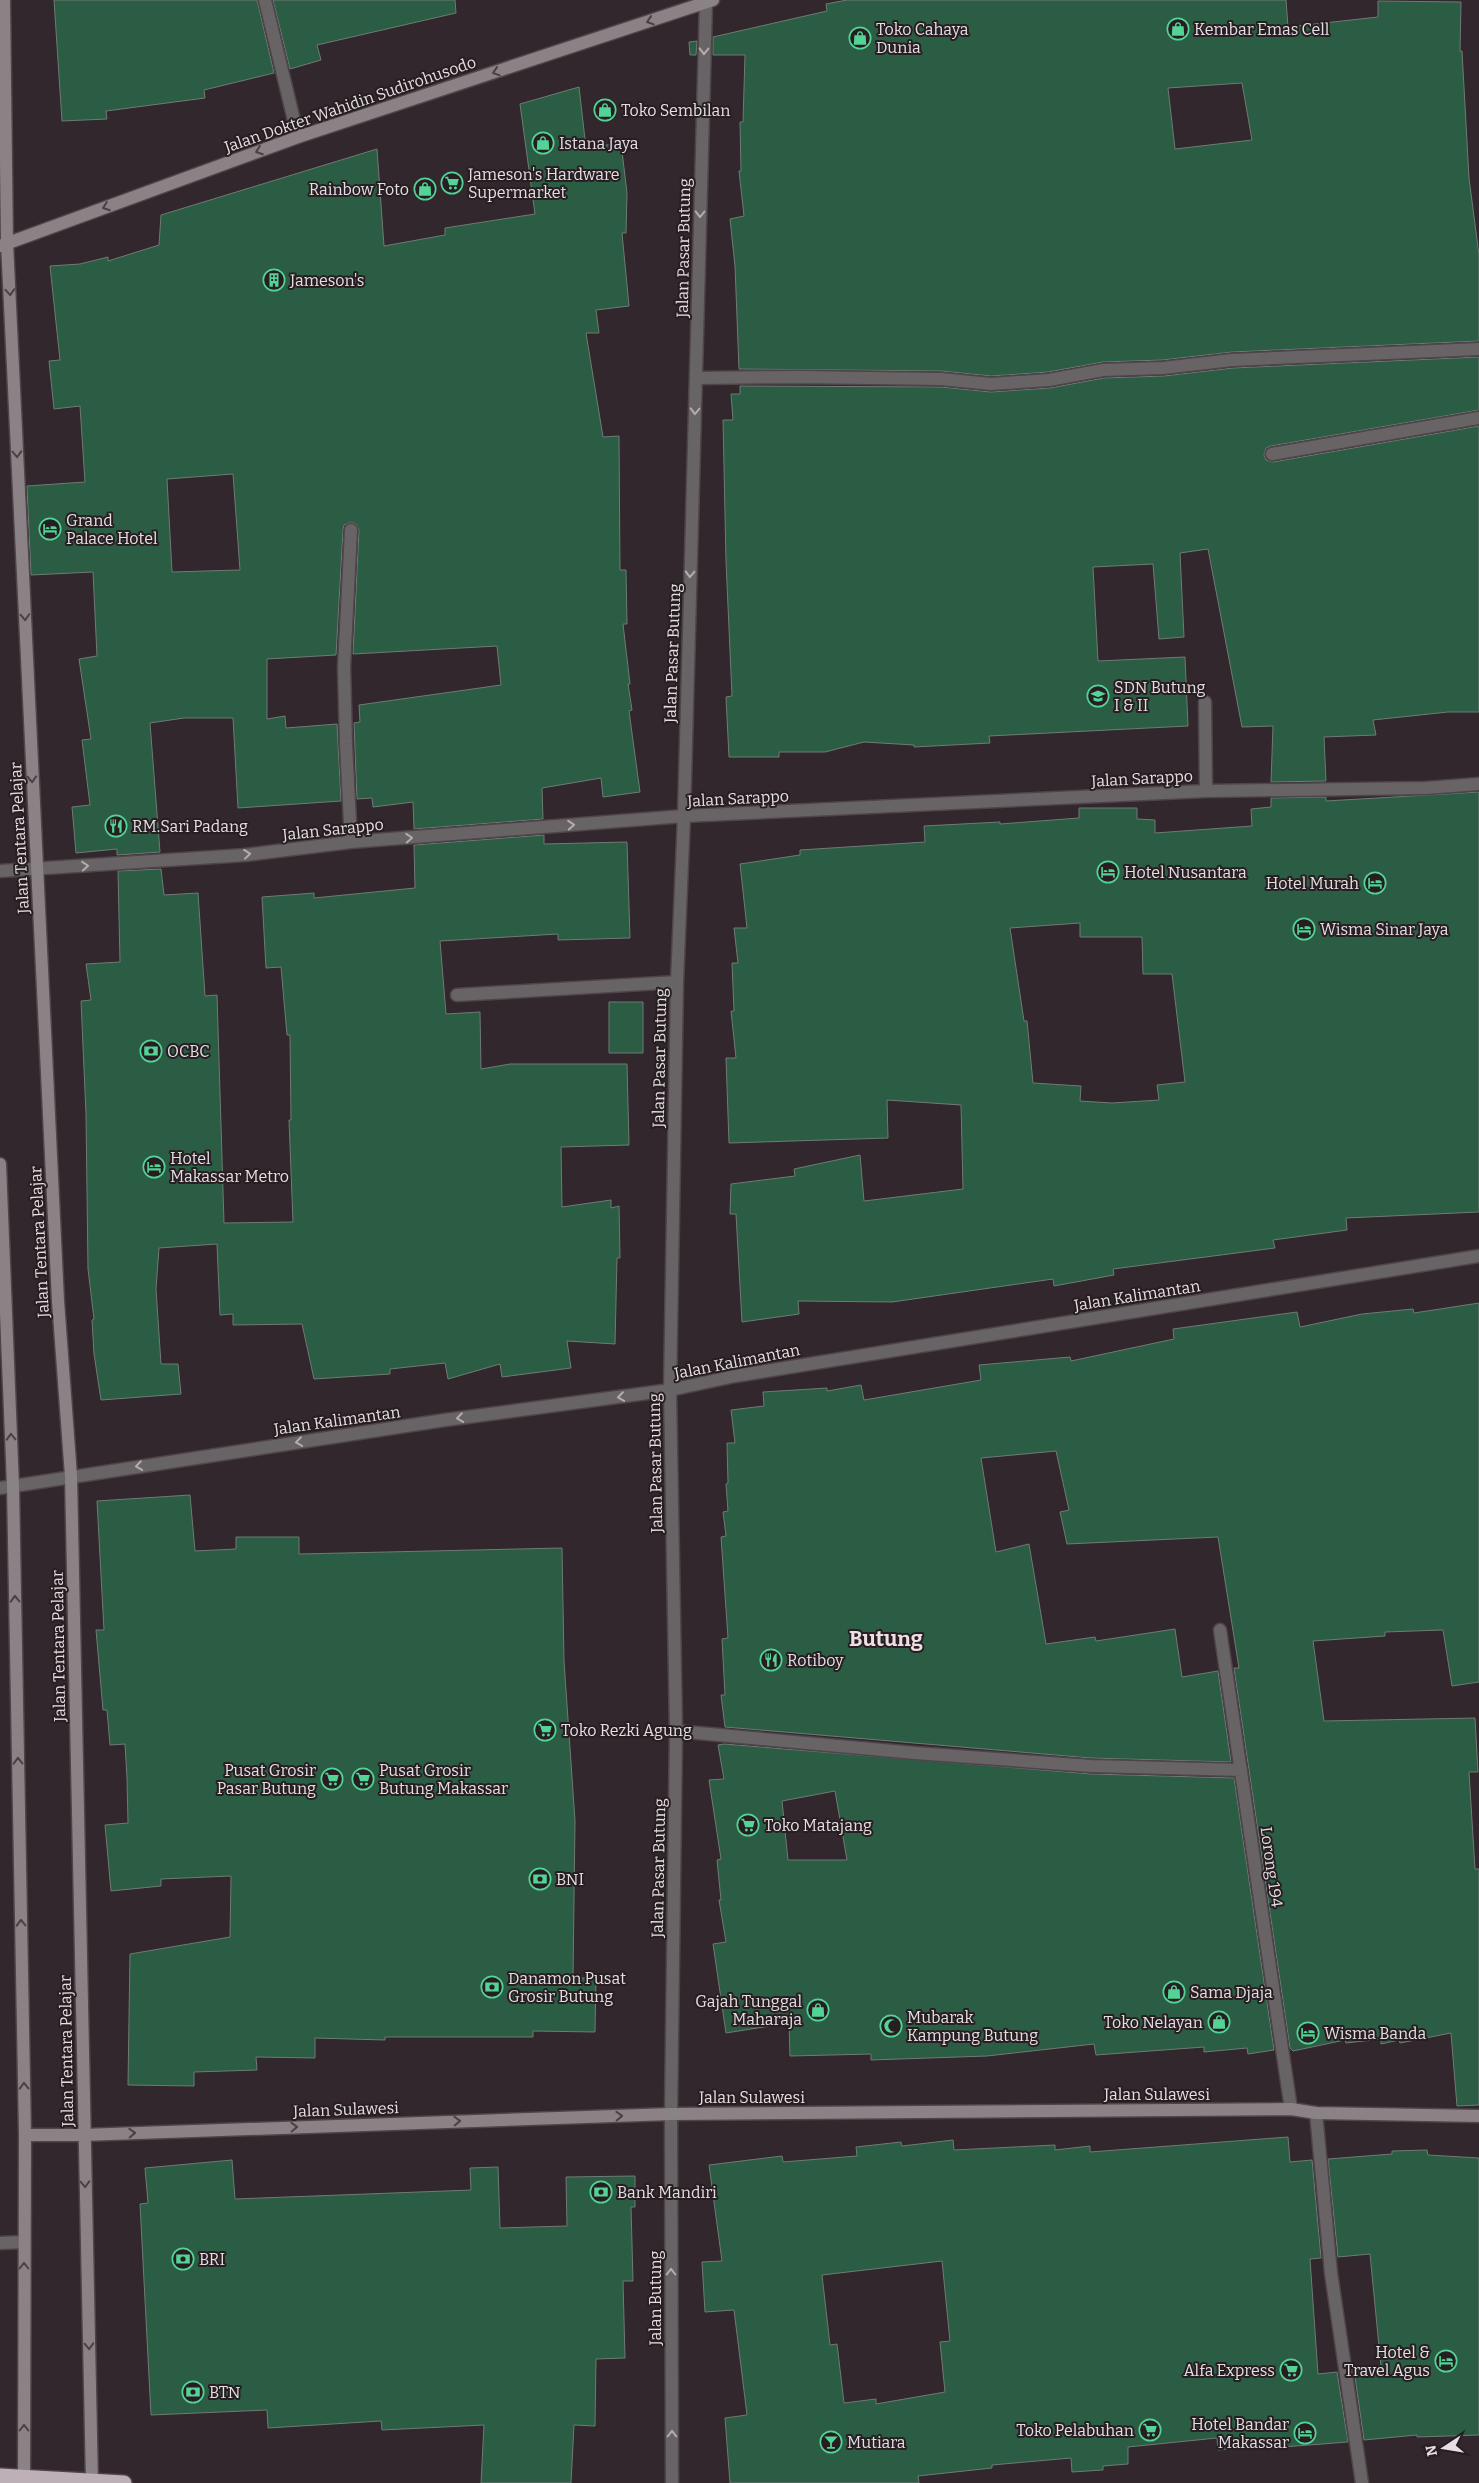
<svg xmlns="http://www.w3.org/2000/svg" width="1479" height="2483" viewBox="0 0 1479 2483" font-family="Bitter,serif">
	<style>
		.building { fill: #2b5d44; stroke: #6f7b74; fill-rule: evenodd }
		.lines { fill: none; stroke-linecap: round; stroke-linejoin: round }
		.street-casing { stroke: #4e4449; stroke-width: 15 }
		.secondary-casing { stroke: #4e4449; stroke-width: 15 }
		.highway-casing { stroke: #4e4449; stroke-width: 18 }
		.street { stroke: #686365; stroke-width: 12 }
		.secondary { stroke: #8b8286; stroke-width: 12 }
		.highway { stroke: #beb0b7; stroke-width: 15 }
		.oneway { stroke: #4a4145 }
		.oneway2 { stroke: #b3adb0 }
		.labels { text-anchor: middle; stroke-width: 4; stroke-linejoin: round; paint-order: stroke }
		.poi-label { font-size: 16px; fill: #e5dee2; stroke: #271e22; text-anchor: start }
		.street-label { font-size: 16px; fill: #e5dee2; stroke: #271e22 }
		.district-label { font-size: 21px; font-weight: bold; fill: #eddfe5; stroke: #271e22 }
	</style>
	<rect width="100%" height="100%" fill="#31272c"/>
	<path class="building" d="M54 0H257L274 73 204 90 205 98 106 111 107 119 62 121Z
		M273 0H455L456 13 317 45 321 60 290 69Z
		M847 0H1286L1288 27 1378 17V1L1461 2 1460 51H1462L1469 178 1479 255V341L1232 352 1162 360 1103 362 1048 372 991 376 941 371 739 369 735 266 730 219 744 216 739 171H741L740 122H743L745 55H713V37L827 11 826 4ZM1242 83 1252 140 1175 149 1168 88Z
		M697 41 696 55H690L689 42Z
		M579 87 586 148 621 143 627 193 626 233H622L629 306 596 310 599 333H586L603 437 619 436 620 570H626L627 624H623L630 684H628L632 710 629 711 640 792 603 797 601 778 542 788 543 819 414 829 413 802 373 807 372 798 357 799 354 723 360 722 359 705 501 685 497 646 353 654 359 530 356 524 351 522 344 525 343 530 336 655 267 659V719L285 716 286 728 337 724 341 801 238 808 233 718H184L150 723 160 852 117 855V849L76 853 72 807 90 805 82 740 91 739 79 659 97 656 93 572 31 575 27 486 85 482 80 406 54 409 49 361 60 360 50 266 80 264 108 257V261L159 245 161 215 377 149 384 246 445 235V228L535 214 520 104ZM233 474 240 570 172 572 167 479Z
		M1479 357V410L1271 446 1266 448 1264 455 1266 460 1273 462 1479 426V712H1448L1373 720 1376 735 1324 737 1326 781 1271 782 1273 726 1242 727 1208 549 1180 553 1184 637 1159 639 1153 564 1093 567 1098 661 1185 657 1188 726 989 736 990 743 914 747V745L864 742 825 752H779V757H729L726 697 732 696 726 561 723 420H733L731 394H740V386L941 387 991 392 1050 388 1104 378 1164 376 1233 368Z
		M1479 792V1212L1346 1218 1347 1230 1273 1240 1275 1248 1113 1269 1114 1275 1054 1286 1053 1279 892 1302 798 1301 799 1314 742 1322 736 1214H730L731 1184 795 1176 794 1169 860 1155 864 1201 963 1189 961 1105 887 1100 888 1138 729 1143 726 1058H736L731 1011H734L732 963H738L734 928H747L740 864 800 855V850L925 842 924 826 1000 822V824L1079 818V808H1137V819L1155 820V833L1252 826 1251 809 1271 807V798L1326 797V801ZM1080 923V937H1142L1143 974H1172L1185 1082 1157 1085 1159 1100 1112 1103 1080 1101 1081 1086 1033 1083 1027 1021H1024L1010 928Z
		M544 835V844L627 842 630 938 558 940V934L440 941 446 1014 480 1012 481 1069 510 1064H627L629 1145 561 1147 562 1207 611 1200V1208L619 1206 620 1258H617L615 1344 567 1341 571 1368 502 1377 500 1364 448 1379 445 1363 390 1369V1374L314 1379 302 1324 233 1325V1314L220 1315 217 1244 159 1248 156 1289 161 1364H178L181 1394 101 1400 94 1354 92 1320 94 1319 88 1269 86 1114 81 1001 91 1000 86 964 120 962 118 871 161 869 164 895 198 893 205 996 217 995 224 1223 293 1222 289 1120H291L290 1035H287L281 967 266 968 262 897 314 893V898L415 888 414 845Z
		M609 1002H643V1053H609Z
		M1479 1303V1682L1452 1686 1443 1630 1385 1632V1636L1313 1641 1324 1721 1475 1718 1478 1772H1469L1475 1869H1479V2105L1457 2106 1451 2033 1400 2043 1399 2040 1381 2044V2039L1346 2043 1345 2040 1293 2051 1290 2048 1234 1668H1239L1218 1537 1067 1544 1060 1512 1069 1510 1056 1451 981 1458 996 1552 1029 1544 1046 1644 1095 1637 1096 1641 1175 1629 1182 1677 1218 1671 1231 1762 1091 1758 725 1727 721 1695H725L722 1639 728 1638 721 1537 726 1536 723 1512 728 1511 726 1484 728 1483 727 1443H735L731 1410 764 1406 763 1392 827 1388V1391L861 1385 864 1400 981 1380 979 1365 1070 1357 1071 1361 1174 1339 1173 1329 1297 1312 1300 1327 1362 1314 1413 1309 1414 1313Z
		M190 1495 195 1551 236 1549V1537H299V1554L562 1548 564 1661 575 1821 573 1978H596L595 2032 533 2031V2037H385V2040L315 2038V2058L256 2057 257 2070 194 2072V2086L128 2085 130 1954 230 1937 231 1876 161 1879V1886L111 1891 105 1825 128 1823 127 1778 125 1744 110 1745 107 1710H103L96 1630H104L97 1501Z
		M724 1744 1091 1774 1234 1778 1274 2050 1248 2054 1247 2048 1204 2052V2047L1096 2055 1094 2044 987 2056 871 2060V2054L790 2056 789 2023 726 2033 713 1944 726 1942 719 1900H721L717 1860 721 1859 709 1780 724 1779 718 1745ZM835 1791 847 1860H788L782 1801Z
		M1288 2137 1290 2162 1312 2160 1321 2258 1310 2259 1318 2374 1337 2372 1348 2442 1270 2448V2445L1218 2450 1217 2438 1128 2447V2464L1103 2466V2470L1072 2472 1071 2458 992 2465V2468L918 2476 919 2483H730L725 2418 747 2415 734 2310 705 2312 702 2262 722 2261 709 2165 782 2156 783 2162 857 2156 856 2147 901 2142 902 2146 953 2140 954 2150 1055 2145V2150L1090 2146V2152ZM942 2261 950 2341 940 2342 945 2392 876 2404V2399L844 2403 837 2344 830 2345 822 2275Z
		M1427 2150 1428 2155 1479 2158V2435L1417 2437V2435L1364 2440 1354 2370 1381 2367 1370 2254 1338 2257 1328 2159 1392 2154V2151Z
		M232 2160 235 2199 471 2190 470 2168 498 2167 500 2228 567 2226 566 2177 635 2176V2207H631L633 2281H623L625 2358 596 2359 595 2426 574 2425 571 2483H481L484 2425 382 2430 381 2421 268 2428 267 2410 151 2415 140 2204 148 2203 145 2168Z"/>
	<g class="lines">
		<g class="street-casing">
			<path id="street" d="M265 0 298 137
				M696 378 798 377 941 379 991 384 1049 380 1103 370 1163 368 1232 360 1479 349
				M1272 454 1479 418
				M351 530 344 667 346 744 351 842
				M1205 702 1206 791
				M0 871 245 855 351 842 684 816 1206 791 1426 788 1479 784
				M457 995 677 982
				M0 1488 445 1420 670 1390 735 1376 1479 1256
				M1220 1630 1291 2109
				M676 1731 915 1753 1091 1766 1241 1770
				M1316 2113 1331 2273 1362 2483
				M0 2243 24 2242
				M672 2483 671 2114 676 1731 670 1390 677 982 684 816 706 3"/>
		</g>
		<g class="secondary-casing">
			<path id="secondary" d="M4 0 7 243 58 1301 71 1476 92 2483
				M0 246 298 137 713 0
				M0 1164 13 1486 25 2135 24 2483
				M25 2135H83L671 2114 1291 2109 1316 2113 1479 2116"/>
		</g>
		<g class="highway-casing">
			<path id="highway" d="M0 2476 124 2483"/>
		</g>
		<use href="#street" class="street"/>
		<use href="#secondary" class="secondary"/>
		<use href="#highway" class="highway"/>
	</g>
	<defs><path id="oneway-chevron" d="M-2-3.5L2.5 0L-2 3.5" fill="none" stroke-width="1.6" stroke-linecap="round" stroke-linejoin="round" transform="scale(1.25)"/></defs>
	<g class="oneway">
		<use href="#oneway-chevron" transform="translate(650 21) rotate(162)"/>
		<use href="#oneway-chevron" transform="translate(496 72) rotate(162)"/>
		<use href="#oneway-chevron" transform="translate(259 151) rotate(160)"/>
		<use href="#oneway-chevron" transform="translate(106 207) rotate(160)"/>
		<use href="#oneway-chevron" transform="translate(10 292) rotate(86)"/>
		<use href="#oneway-chevron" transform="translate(17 454) rotate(88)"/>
		<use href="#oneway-chevron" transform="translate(25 617) rotate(87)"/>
		<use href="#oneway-chevron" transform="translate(32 779) rotate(87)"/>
		<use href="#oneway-chevron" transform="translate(11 1437) rotate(-92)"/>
		<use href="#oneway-chevron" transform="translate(15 1599) rotate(-91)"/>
		<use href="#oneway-chevron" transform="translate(18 1761) rotate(-91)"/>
		<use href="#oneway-chevron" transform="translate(21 1923) rotate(-91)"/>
		<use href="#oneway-chevron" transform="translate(24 2086) rotate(-91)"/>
		<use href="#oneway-chevron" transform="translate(619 2116) rotate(-2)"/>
		<use href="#oneway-chevron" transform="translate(457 2121) rotate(-2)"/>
		<use href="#oneway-chevron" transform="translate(294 2127) rotate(-2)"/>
		<use href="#oneway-chevron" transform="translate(132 2133) rotate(-2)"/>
		<use href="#oneway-chevron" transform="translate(85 2184) rotate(88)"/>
		<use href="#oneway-chevron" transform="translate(24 2266) rotate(-90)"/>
		<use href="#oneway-chevron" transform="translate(89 2346) rotate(88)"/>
		<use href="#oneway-chevron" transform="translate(24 2428) rotate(-90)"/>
	</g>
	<g class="oneway2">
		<use href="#oneway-chevron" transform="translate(704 51) rotate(91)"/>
		<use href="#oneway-chevron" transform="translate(700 214) rotate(91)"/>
		<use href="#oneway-chevron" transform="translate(695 411) rotate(92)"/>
		<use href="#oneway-chevron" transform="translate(690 574) rotate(92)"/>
		<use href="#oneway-chevron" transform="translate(571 825) rotate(-4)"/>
		<use href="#oneway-chevron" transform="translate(409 838) rotate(-4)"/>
		<use href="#oneway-chevron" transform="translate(247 854) rotate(-6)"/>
		<use href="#oneway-chevron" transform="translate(85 866) rotate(-4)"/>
		<use href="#oneway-chevron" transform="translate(621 1397) rotate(172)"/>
		<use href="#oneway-chevron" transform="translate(460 1418) rotate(172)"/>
		<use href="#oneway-chevron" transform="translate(299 1442) rotate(172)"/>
		<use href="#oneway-chevron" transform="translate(139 1466) rotate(172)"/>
		<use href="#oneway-chevron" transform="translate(671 2272) rotate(-90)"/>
		<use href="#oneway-chevron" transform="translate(672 2434) rotate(-90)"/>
	</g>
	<defs>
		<g id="shop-ring" transform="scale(1.125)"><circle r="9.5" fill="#271e22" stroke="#53d396" stroke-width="1.5"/><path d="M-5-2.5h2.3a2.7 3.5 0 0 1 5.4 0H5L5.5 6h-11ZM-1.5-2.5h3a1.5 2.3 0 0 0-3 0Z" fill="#53d396"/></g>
		<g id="supermarket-ring" transform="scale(1.125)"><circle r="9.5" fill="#271e22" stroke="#53d396" stroke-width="1.5"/><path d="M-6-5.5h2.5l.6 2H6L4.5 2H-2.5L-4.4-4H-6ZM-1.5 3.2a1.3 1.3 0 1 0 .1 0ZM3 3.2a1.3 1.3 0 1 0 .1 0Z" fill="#53d396"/></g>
		<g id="building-ring" transform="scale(1.125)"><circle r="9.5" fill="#271e22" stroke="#53d396" stroke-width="1.5"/><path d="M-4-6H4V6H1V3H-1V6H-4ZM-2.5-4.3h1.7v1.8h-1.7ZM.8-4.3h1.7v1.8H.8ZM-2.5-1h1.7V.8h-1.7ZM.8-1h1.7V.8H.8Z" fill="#53d396"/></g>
		<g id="hotel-ring" transform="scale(1.125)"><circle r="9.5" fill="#271e22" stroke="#53d396" stroke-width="1.5"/><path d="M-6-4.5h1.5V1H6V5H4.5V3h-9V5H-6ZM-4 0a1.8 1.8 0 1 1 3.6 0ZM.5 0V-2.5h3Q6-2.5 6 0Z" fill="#53d396"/></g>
		<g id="school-ring" transform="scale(1.125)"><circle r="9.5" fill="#271e22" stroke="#53d396" stroke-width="1.5"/><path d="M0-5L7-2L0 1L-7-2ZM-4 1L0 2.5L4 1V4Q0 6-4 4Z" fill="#53d396"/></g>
		<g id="restaurant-ring" transform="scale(1.125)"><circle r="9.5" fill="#271e22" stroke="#53d396" stroke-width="1.5"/><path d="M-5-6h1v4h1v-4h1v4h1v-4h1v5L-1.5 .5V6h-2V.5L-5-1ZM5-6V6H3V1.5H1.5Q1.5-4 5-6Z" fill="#53d396"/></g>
		<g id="bank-ring" transform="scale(1.125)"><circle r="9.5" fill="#271e22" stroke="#53d396" stroke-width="1.5"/><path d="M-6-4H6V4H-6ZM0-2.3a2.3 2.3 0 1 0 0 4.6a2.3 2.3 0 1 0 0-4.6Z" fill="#53d396"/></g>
		<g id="mosque-ring" transform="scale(1.125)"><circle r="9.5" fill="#271e22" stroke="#53d396" stroke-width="1.5"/><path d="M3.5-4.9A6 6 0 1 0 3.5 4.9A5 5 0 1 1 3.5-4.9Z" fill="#53d396"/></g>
		<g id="bar-ring" transform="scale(1.125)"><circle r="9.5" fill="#271e22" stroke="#53d396" stroke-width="1.5"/><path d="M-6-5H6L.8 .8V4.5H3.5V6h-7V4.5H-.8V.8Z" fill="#53d396"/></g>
	</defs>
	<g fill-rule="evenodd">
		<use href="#shop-ring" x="1178" y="29"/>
		<use href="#shop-ring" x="860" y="38"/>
		<use href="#shop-ring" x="605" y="110"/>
		<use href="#shop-ring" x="543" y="143"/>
		<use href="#supermarket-ring" x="452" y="183"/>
		<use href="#shop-ring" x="425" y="189"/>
		<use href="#building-ring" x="274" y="280"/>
		<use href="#hotel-ring" x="50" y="529"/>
		<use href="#school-ring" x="1098" y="696"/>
		<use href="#restaurant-ring" x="116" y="826"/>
		<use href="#hotel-ring" x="1108" y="872"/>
		<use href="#hotel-ring" x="1375" y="883"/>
		<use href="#hotel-ring" x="1304" y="929"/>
		<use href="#bank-ring" x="151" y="1051"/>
		<use href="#hotel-ring" x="154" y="1167"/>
		<use href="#restaurant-ring" x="771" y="1660"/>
		<use href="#supermarket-ring" x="545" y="1730"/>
		<use href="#supermarket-ring" x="332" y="1779"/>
		<use href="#supermarket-ring" x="363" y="1779"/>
		<use href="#supermarket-ring" x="748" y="1825"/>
		<use href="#bank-ring" x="540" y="1879"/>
		<use href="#bank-ring" x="492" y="1987"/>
		<use href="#shop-ring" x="1174" y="1992"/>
		<use href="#shop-ring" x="818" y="2010"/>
		<use href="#shop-ring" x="1219" y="2022"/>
		<use href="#mosque-ring" x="891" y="2026"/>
		<use href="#hotel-ring" x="1308" y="2033"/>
		<use href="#bank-ring" x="601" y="2192"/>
		<use href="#bank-ring" x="183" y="2259"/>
		<use href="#hotel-ring" x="1446" y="2361"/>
		<use href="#supermarket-ring" x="1291" y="2370"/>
		<use href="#bank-ring" x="193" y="2392"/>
		<use href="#supermarket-ring" x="1150" y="2430"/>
		<use href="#hotel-ring" x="1305" y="2433"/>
		<use href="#bar-ring" x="831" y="2442"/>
	</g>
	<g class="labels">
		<g class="poi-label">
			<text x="876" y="35">Toko Cahaya<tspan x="876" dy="18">Dunia</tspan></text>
			<text x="1194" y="35">Kembar Emas Cell</text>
			<text x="621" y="116">Toko Sembilan</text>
			<text x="559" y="149">Istana Jaya</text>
			<text x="468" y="180">Jameson's Hardware<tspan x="468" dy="18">Supermarket</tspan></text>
			<text x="409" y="195" text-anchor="end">Rainbow Foto</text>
			<text x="290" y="286">Jameson's</text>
			<text x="66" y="526">Grand<tspan x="66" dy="18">Palace Hotel</tspan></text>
			<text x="1114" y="693">SDN Butung<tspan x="1114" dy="18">I &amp; II</tspan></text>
			<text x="132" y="832">RM.Sari Padang</text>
			<text x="1124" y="878">Hotel Nusantara</text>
			<text x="1359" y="889" text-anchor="end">Hotel Murah</text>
			<text x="1320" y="935">Wisma Sinar Jaya</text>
			<text x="167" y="1057">OCBC</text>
			<text x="170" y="1164">Hotel<tspan x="170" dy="18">Makassar Metro</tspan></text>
			<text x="787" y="1666">Rotiboy</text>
			<text x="561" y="1736">Toko Rezki Agung</text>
			<text x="316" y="1776" text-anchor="end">Pusat Grosir<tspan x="316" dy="18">Pasar Butung</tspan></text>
			<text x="379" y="1776">Pusat Grosir<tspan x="379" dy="18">Butung Makassar</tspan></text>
			<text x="764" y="1831">Toko Matajang</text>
			<text x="556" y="1885">BNI</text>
			<text x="508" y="1984">Danamon Pusat<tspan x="508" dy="18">Grosir Butung</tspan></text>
			<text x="1190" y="1998">Sama Djaja</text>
			<text x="802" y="2007" text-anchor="end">Gajah Tunggal<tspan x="802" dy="18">Maharaja</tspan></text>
			<text x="907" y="2023">Mubarak<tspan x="907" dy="18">Kampung Butung</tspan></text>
			<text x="1203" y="2028" text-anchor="end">Toko Nelayan</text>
			<text x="1324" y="2039">Wisma Banda</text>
			<text x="617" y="2198">Bank Mandiri</text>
			<text x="199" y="2265">BRI</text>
			<text x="1430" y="2358" text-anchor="end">Hotel &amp;<tspan x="1430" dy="18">Travel Agus</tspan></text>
			<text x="1275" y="2376" text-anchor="end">Alfa Express</text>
			<text x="209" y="2398">BTN</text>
			<text x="1289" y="2430" text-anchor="end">Hotel Bandar<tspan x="1289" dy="18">Makassar</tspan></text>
			<text x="1134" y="2436" text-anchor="end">Toko Pelabuhan</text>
			<text x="847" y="2448">Mutiara</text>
		</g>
		<g class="street-label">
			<text transform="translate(350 104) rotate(-19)" y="6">Jalan Dokter Wahidin Sudirohusodo</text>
			<text transform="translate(683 248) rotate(-89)" y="6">Jalan Pasar Butung</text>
			<text transform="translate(672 653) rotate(-88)" y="6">Jalan Pasar Butung</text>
			<text transform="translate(1142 778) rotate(-3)" y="6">Jalan Sarappo</text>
			<text transform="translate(738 798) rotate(-3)" y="6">Jalan Sarappo</text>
			<text transform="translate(333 829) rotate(-6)" y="6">Jalan Sarappo</text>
			<text transform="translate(19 838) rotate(-93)" y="6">Jalan Tentara Pelajar</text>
			<text transform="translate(659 1058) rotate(-89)" y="6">Jalan Pasar Butung</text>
			<text transform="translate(39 1242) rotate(-93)" y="6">Jalan Tentara Pelajar</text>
			<text transform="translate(1137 1295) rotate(-9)" y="6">Jalan Kalimantan</text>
			<text transform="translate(737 1361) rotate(-11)" y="6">Jalan Kalimantan</text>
			<text transform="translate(337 1420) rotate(-8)" y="6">Jalan Kalimantan</text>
			<text transform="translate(655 1463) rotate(-91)" y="6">Jalan Pasar Butung</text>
			<text transform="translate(58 1646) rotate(-91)" y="6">Jalan Tentara Pelajar</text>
			<text transform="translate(1272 1867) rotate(82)" y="6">Lorong 194</text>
			<text transform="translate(658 1868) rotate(-89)" y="6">Jalan Pasar Butung</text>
			<text transform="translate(66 2051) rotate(-91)" y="6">Jalan Tentara Pelajar</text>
			<text x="1157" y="2100">Jalan Sulawesi</text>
			<text x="752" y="2103">Jalan Sulawesi</text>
			<text transform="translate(346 2109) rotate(-2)" y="6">Jalan Sulawesi</text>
			<text transform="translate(655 2298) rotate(-90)" y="6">Jalan Butung</text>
		</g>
		<g class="district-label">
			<text x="886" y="1646">Butung</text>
		</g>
	</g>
	<g transform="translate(1444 2448) rotate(258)" stroke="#271e22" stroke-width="4" paint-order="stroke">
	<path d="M0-4L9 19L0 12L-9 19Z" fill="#e5dee2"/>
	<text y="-8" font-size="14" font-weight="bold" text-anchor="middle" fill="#e5dee2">N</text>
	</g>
</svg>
